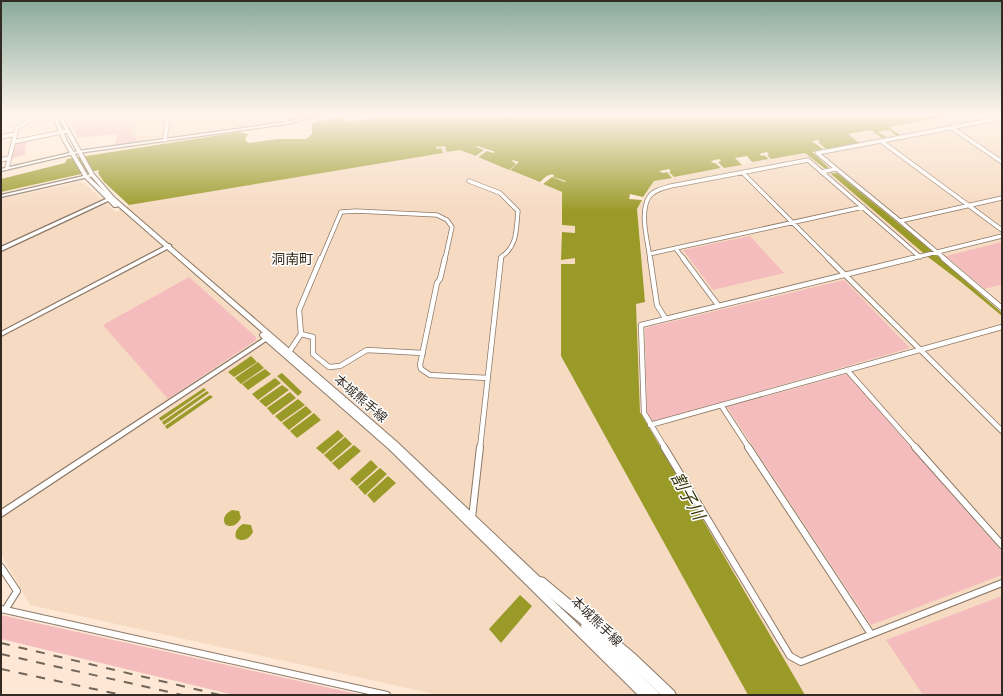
<svg xmlns="http://www.w3.org/2000/svg" width="1003" height="696" viewBox="0 0 1003 696" font-family="'Roboto Condensed','Noto Sans JP',sans-serif">
	<style>
		.built { fill: #f6dac2 }
		.green { fill: #f5bcbe }
		.water { fill: #9a9a29 }
		.lines { fill: none; stroke-linecap: round; stroke-linejoin: round }
		.stream { stroke: #9a9a29; stroke-width: 1 }
		.minor-far2-casing { stroke: #8c7968; stroke-width: 5 }
		.minor-far1-casing { stroke: #8c7968; stroke-width: 6 }
		.minor-casing { stroke: #8c7968; stroke-width: 8 }
		.tertiary-casing { stroke: #8c7968; stroke-width: 2.5 }
		.secondary-casing { stroke: #8c7968; stroke-width: 2 }
		.motorway-casing { stroke: #8c7968; stroke-width: 2 }
		.minor-far2 { stroke: #fff; stroke-width: 3.5 }
		.minor-far1 { stroke: #fff; stroke-width: 4.5 }
		.minor { stroke: #fff; stroke-width: 6 }
		.tertiary { fill: #fff; fill-rule: evenodd }
		.secondary { fill: #fff; fill-rule: evenodd }
		.motorway { fill: #fff; fill-rule: evenodd }
		.rail { stroke: #71655a; stroke-width: 2; stroke-dasharray: 9 9; stroke-linecap: butt }
		.labels { text-anchor: middle; stroke-width: 3; stroke-linejoin: round; paint-order: stroke }
		.street-label { font-size: 13px; fill: #322a23; stroke: #fff }
		.neighbourhood-label { font-size: 14px; fill: #372718; stroke: #fff }
		.near-water-label { font-size: 17px; font-style: italic; fill: #333203; stroke: #fff }
	</style>
	<rect width="100%" height="100%" fill="#fee8d5"/>
	<path class="built" d="M121 115H315L283 121 135 144Z
		M344 115H393L346 122Z
		M953 115H1002V695H805L640 412 636 304 645 302 637 209 654 181 805 153 823 168H828L811 152 858 143 847 134 871 130 881 135 877 132 889 130 900 134 889 127Z
		M446 145 448 152 460 150 562 192V225L575 226V233L562 232 564 259 575 258V264H561V356L748 695H439L30 605 1 554V199L79 182 84 183 116 212 129 205 437 149 436 147Z"/>
	<path class="green" d="M67 115H124L138 143 114 146 118 134 78 138Z
		M26 141 25 155 12 158 15 144Z
		M750 236 784 273 713 290 683 250Z
		M1002 242V287L999 285 985 289 946 256Z
		M189 277 256 337V340L168 399 103 325Z
		M844 280 910 348 652 422 647 412 645 328Z
		M847 374 1002 552V575L871 625 727 407Z
		M1002 596V695H923L886 640Z
		M1 615 362 695H234L1 639Z"/>
	<path class="water" d="M397 115H953L889 127 900 135 896 136 889 130 877 132 887 137 882 138 871 130 848 134 859 143 826 149 818 142H820L818 140 812 141 823 149 812 152 829 168H824L805 153 771 159 767 155 769 154 767 152 759 154 762 156 764 155 769 159 752 162 747 156 735 158 742 165 724 168 718 162 721 161 719 159 711 161 713 163H715L721 168 674 177 669 172 671 171 669 169 659 171 663 173 667 172 672 178 654 181 643 197 630 194 629 199 642 200 637 209 645 302 636 304 640 412 805 695H748L561 356V264H575V258L561 260 562 232 575 233V226L562 225V192L543 184 552 177 565 182 566 181 553 177 554 175C548 173 545 178 540 182L510 170 519 162 513 160 512 161 516 164 509 170 478 157 487 151 493 153 495 152 493 151 477 146 476 147 484 150 476 156 460 150 447 152 445 146 436 147 437 149 441 148 443 153 129 205 104 182 98 173 99 170 1 192V179L65 163 67 159 239 132 248 134 245 140 249 143 278 139H306L312 134V125L314 122 344 117 346 122Z
		M837 173 926 246 1002 313V316L961 282 928 257 831 174Z
		M251 356 257 362 234 377 228 372Z
		M258 362 264 368 241 384 235 378Z
		M265 369 271 374 248 390 242 384Z
		M282 373 302 392 298 396 277 376Z
		M275 378 281 383 258 400 252 394Z
		M282 385 289 390 266 407 259 401Z
		M204 388 206 390 161 421 159 418Z
		M207 391 209 393 164 425 162 422Z
		M290 392 296 398 273 415 267 408Z
		M210 395 213 397 167 429 165 426Z
		M298 399 305 405 281 422 275 416Z
		M306 406 312 412 289 430 282 423Z
		M314 413 321 420 297 438 290 431Z
		M338 430 344 436 323 454 316 448Z
		M345 437 352 444 331 462 324 455Z
		M354 445 361 451 339 470 332 463Z
		M371 460 378 467 357 486 350 479Z
		M380 468 387 474 365 495 358 487Z
		M388 476 396 483 374 503 367 495Z
		M232 510 239 511 241 518C238 524 231 529 225 524 222 518 226 513 232 510Z
		M243 524 251 525 253 532C250 538 243 543 236 538 234 532 238 527 243 524Z
		M520 595 532 606 501 643 489 629Z"/>
	<g class="lines">
		<path class="stream" d="M826 168 833 174"/>
		<g class="minor-far2-casing">
			<path id="minor-far2" d="M285 115 286 123
				M1002 118 881 141 1002 230
				M952 128 1002 162
				M1 137 15 134
				M165 140 168 115
				M881 141 817 153 900 221
				M13 142 67 131
				M1 160 9 158
				M7 168 17 128 33 118V115
				M821 172 836 169
				M743 173 829 259
				M469 181 500 193 518 211C516 229 518 246 501 257V259
				M676 249 684 259
				M649 254 863 207
				M321 259 341 212 356 211 437 215 447 220 452 227 445 259
				M650 259C648 242 639 213 649 197 653 190 664 188 671 186L808 160 920 257
				M909 259 1002 236
				M945 259 900 221 1002 198"/>
		</g>
		<g class="minor-far1-casing">
			<path id="minor-far1" d="M445 258 440 279 437 283 420 365 421 369 430 375 488 378
				M650 258 657 305 665 318
				M683 258 718 305
				M828 258 1002 431
				M943 258 1002 308
				M301 334 313 337V354L329 367 340 366 367 350 423 353
				M289 352 301 334 299 310 321 258
				M847 370 916 448
				M721 405 749 448
				M650 425 1002 327
				M480 448 501 258
				M665 448 644 413 641 325 913 258"/>
		</g>
		<g class="minor-casing">
			<path id="minor" d="M664 447 790 656 801 662 1002 583
				M748 447 871 634
				M915 447 1002 545
				M472 518 480 447
				M1 567 17 591 5 610
				M1 609 387 695"/>
		</g>
		<g class="tertiary-casing">
			<path id="tertiary" d="M318 115H324L286 124 78 153 1 171V169L78 151 286 122Z
				M92 174 94 175 93 176 1 197V195Z
				M106 199H110V200L1 251V247Z
				M169 244 171 245V247L1 336V332Z
				M270 334 273 336 272 337 1 517V510Z"/>
		</g>
		<g class="secondary-casing">
			<path id="secondary" d="M52 115H56L67 141 88 176 105 192 90 175 57 115H61L94 174 114 197 397 442 544 581 545 584 544 587 540 588 582 628 581 626 582 623 585 622 588 623 658 692 660 695H638L389 449 261 337 260 335 261 333H263L118 206 116 207H114L84 177 63 141Z"/>
		</g>
		<g class="motorway-casing">
			<path id="motorway" d="M540 577 544 578 635 654 674 691 676 695H661L627 662 536 586 535 582 536 578Z"/>
		</g>
		<use href="#minor-far2" class="minor-far2"/>
		<use href="#minor-far1" class="minor-far1"/>
		<use href="#minor" class="minor"/>
		<use href="#tertiary" class="tertiary"/>
		<use href="#secondary" class="secondary"/>
		<use href="#motorway" class="motorway"/>
		<path class="rail" d="M1 643 220 695
			M1 654 182 695
			M1 669 122 695"/>
	</g>
	<linearGradient id="sky" x2="0" y2="1"><stop stop-color="#89aa9c"/><stop offset="0.54" stop-color="#fff5ec"/><stop offset="1" stop-color="#fff5ec" stop-opacity="0"/></linearGradient>
	<rect width="1003" height="212" fill="url(#sky)"/>
	<g class="labels">
		<g class="street-label">
			<text transform="translate(361 398) rotate(41)" y="5">本城熊手線</text>
			<text transform="translate(597 621) rotate(44)" y="5">本城熊手線</text>
		</g>
		<g class="neighbourhood-label">
			<text x="292" y="264">洞南町</text>
		</g>
		<g class="near-water-label">
			<text transform="translate(688 496) rotate(61)" y="6">割子川</text>
		</g>
	</g>
	<rect width="1003" height="696" fill="none" stroke="#322a23" stroke-width="4"/>
</svg>
